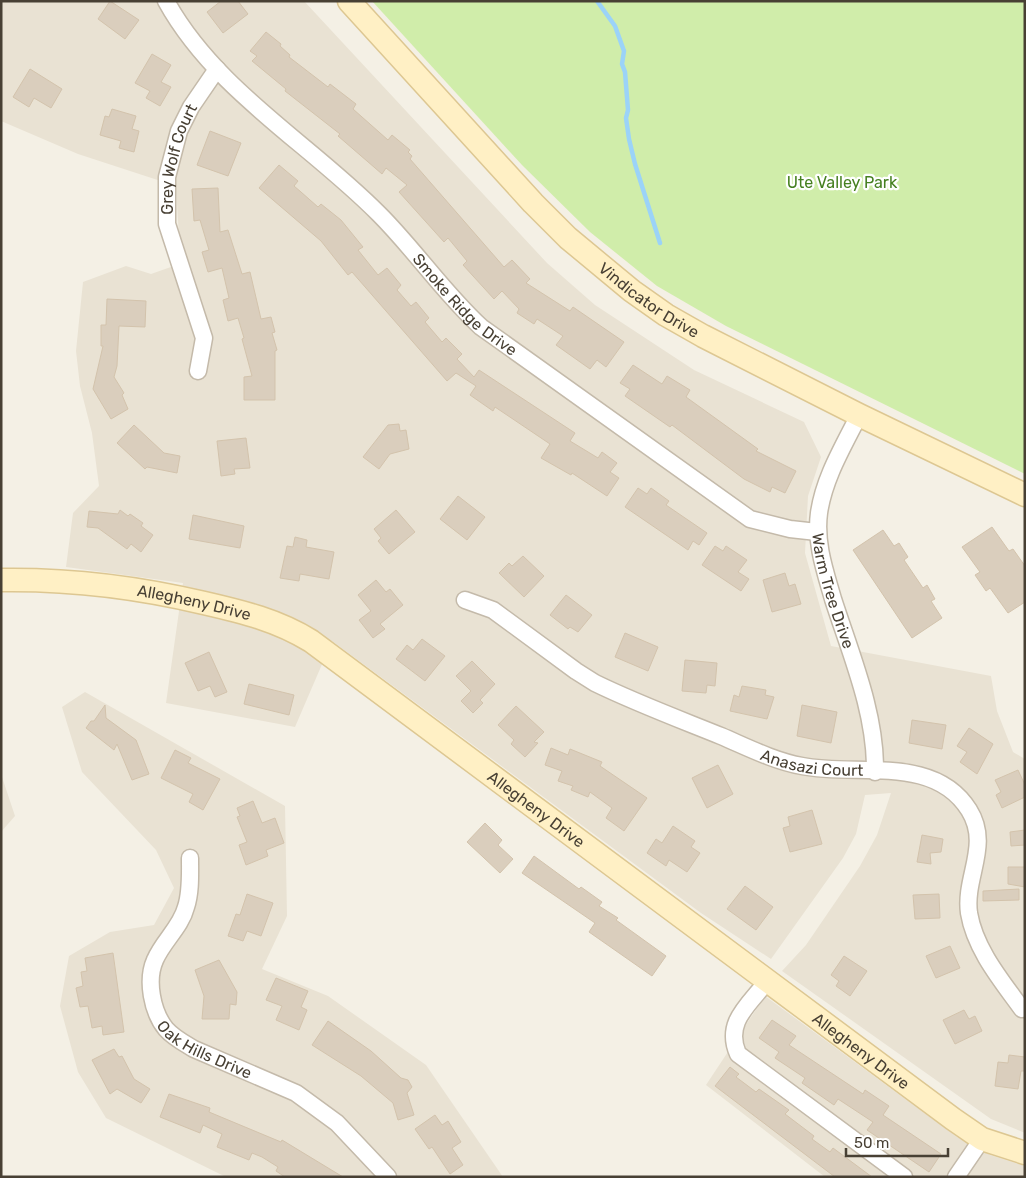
<svg xmlns="http://www.w3.org/2000/svg" width="1026" height="1178" viewBox="0 0 1026 1178" font-family="Rubik,sans-serif">
	<style>
		.residential { fill: #e9e2d3 }
		.green { fill: #d0edaa }
		.lines { fill: none; stroke-linecap: round; stroke-linejoin: round }
		.stream { stroke: #9bd3f8; stroke-width: 4.5 }
		.building { fill: #dacebd; stroke: #d3c3ac }
		.street-casing { stroke: #c4baaa; stroke-width: 19 }
		.secondary-casing { stroke: #ddc792; stroke-width: 25 }
		.street { stroke: #fff; stroke-width: 16 }
		.secondary { stroke: #fff0c5; stroke-width: 22 }
		.labels { text-anchor: middle; stroke-width: 4.5; stroke-linejoin: round; paint-order: stroke }
		.street-label { font-size: 16px; fill: #484034; stroke: #fff }
		.park-label { font-size: 16px; fill: #468021; stroke: #fff }
	</style>
	<rect width="100%" height="100%" fill="#f4f0e5"/>
	<path class="residential" d="M1 1H304L547 263 595 305 694 370 804 422 821 457 808 496 805 553 831 646 991 676 997 711 1013 752 1025 759V1133L991 1119 782 971 806 945 860 866 877 835 891 793 865 795 856 834 843 858 771 959 701 913 332 641 295 727 166 703 183 583 66 567 73 513 99 486 92 433 80 386 76 351 83 282 126 266 151 274 185 262 179 238 176 186 78 154 1 121Z
		M85 692 285 806 287 916 262 969 328 996 426 1065 503 1177H226L106 1118 78 1072 60 1006 69 956 110 932 154 925 174 888 156 850 82 772 62 707Z
		M1 774 15 816 1 832Z
		M765 996 957 1137 990 1155 1025 1166V1177H825L706 1085Z"/>
	<path class="green" d="M372 1H1025V474L726 326 657 286 590 232 522 165Z"/>
	<g class="lines">
		<path class="stream" d="M597 1 615 26 624 51 622 64 625 72 628 110 626 118 629 139 635 164 660 243"/>
	</g>
	<path class="building" d="M110 1 139 20 125 39 98 19Z
		M221 1H238L248 14 223 33 207 12Z
		M266 32 281 44 280 46 290 55 289 57 328 87 330 84 356 104 353 109 388 140 392 135 410 150 408 152 412 156 410 159 504 267 512 260 530 279 526 283 570 311 573 307 624 342 606 367 597 360 590 369 556 345 563 336 537 319 534 324 517 313 519 309 502 291 494 299 463 265 467 261 448 238 444 242 399 192 407 185 386 168 382 174 338 136 340 134 285 91 286 89 252 61 257 56 250 51Z
		M152 54 171 65 161 82 171 87 160 106 146 98 150 91 135 83Z
		M30 69 62 89 51 108 34 98 29 107 13 97Z
		M112 109 136 116 132 129 139 131 134 152 119 148 121 141 100 135 105 116 109 117Z
		M210 131 241 143 228 176 197 165Z
		M279 165 298 181 294 186 301 192 318 207 321 204 341 220 363 247 358 250 378 275 387 268 401 285 397 290 411 306 416 302 429 318 425 322 442 342 446 338 462 354 457 359 474 377 479 370 575 433 570 441 598 458 602 452 617 463 610 472 619 478 607 496 572 473 571 475 541 458 550 444 495 407 493 411 470 395 476 386 456 373 447 381 352 272 348 275 321 241 259 188Z
		M218 188 220 232 228 230 242 274 250 272 261 319 271 317 275 332 272 333 277 350 275 351V400H244V377L252 376 242 339 244 338 238 318 228 321 223 300 229 298 222 268 208 272 202 252 209 250 200 220 194 221 192 189Z
		M107 299 146 301 145 327 119 326 117 366 114 377 124 393 122 395 128 409 111 419 93 389 103 346H101V325H106Z
		M633 365 662 384 667 376 690 390 686 397 758 449 756 451 796 471 785 493 772 487 770 492 744 479 672 425 670 427 625 396 630 389 620 383Z
		M399 424 400 431 406 430 409 449 390 454 379 469 363 457 388 425Z
		M134 425 164 453 180 456 177 473 147 467 145 469 117 443Z
		M246 438 250 468 234 469 235 474 221 476 217 441Z
		M638 488 647 494 651 488 669 501 666 505 707 533 699 545 693 541 688 550 625 507Z
		M458 496 485 517 467 540 440 519Z
		M120 510 128 516 130 514 143 523 141 526 153 535 141 552 131 544 127 549 98 528 87 527 89 511 118 514Z
		M396 510 415 532 389 554 378 541 381 538 374 529Z
		M193 515 244 526 240 548 189 539Z
		M992 527 1009 551 1013 549 1025 566V602L1008 613 990 588 986 591 975 575 980 572 962 547Z
		M883 530 894 546 899 543 908 557 904 560 923 588 927 585 935 599 931 601 942 618 912 638 853 550Z
		M295 537 307 540 306 547 334 552 329 579 300 574 299 581 280 578 287 546 293 547Z
		M715 546 723 551 726 546 747 560 738 572 749 579 741 591 702 565Z
		M523 556 544 576 524 597 499 573 509 563 512 566Z
		M785 573 789 586 795 584 801 604 772 612 763 580Z
		M376 580 386 592 390 589 403 605 380 624 385 629 373 638 359 620 371 611 358 595Z
		M566 595 592 615 578 632 570 627 568 629 550 615Z
		M625 633 658 647 648 671 615 657Z
		M422 639 445 656 425 681 396 659 407 645 413 650Z
		M209 652 227 692 215 697 210 686 198 691 185 663Z
		M685 660 717 663 715 686 707 685 706 693 682 691Z
		M472 661 495 684 480 700 483 703 473 713 461 701 471 691 456 676Z
		M249 684 294 695 289 715 244 704Z
		M742 686 766 690 765 695 774 697 767 719 730 711 734 695 739 697Z
		M105 705 106 718 136 740 149 774 132 780 117 744 114 750 86 728 91 721H94Z
		M802 705 837 712 831 743 797 736Z
		M516 706 544 732 534 742 538 743 525 757 511 744 514 740 498 725Z
		M912 720 946 725 942 749 909 743Z
		M969 728 993 744 977 774 960 762 967 752 957 746Z
		M551 748 568 755 570 749 602 762 600 766 647 798 624 831 606 818 612 808 590 792 588 797 571 790 573 786 558 781 562 771 545 765Z
		M175 750 191 758 188 763 220 779 203 810 189 802 193 794 161 778Z
		M718 765 733 794 707 808 692 778Z
		M1018 770 1025 785V797L1002 808 996 795 1001 792 995 780Z
		M253 801 262 823 275 818 284 843 266 850 268 856 246 865 239 845 247 842 237 817 240 816 237 808Z
		M812 810 822 844 790 852 783 828 790 826 788 817Z
		M485 823 502 840 498 845 513 859 500 873 467 842Z
		M673 826 695 841 691 847 700 853 687 872 669 860 666 866 647 853 656 839 662 843Z
		M1025 830V845L1011 846 1010 832Z
		M922 835 943 839 941 852 930 853 931 864 917 862Z
		M534 856 579 889 581 887 602 902 599 906 618 918 616 920 666 956 652 976 589 932 595 923 522 873Z
		M1008 867H1025V887L1008 884Z
		M745 886 773 907 756 930 727 909Z
		M1019 889V900L983 901V891Z
		M247 894 273 903 261 936 247 931 243 941 228 936 236 914 240 915Z
		M939 894 940 918 915 919 913 895Z
		M950 946 960 968 936 978 926 956Z
		M113 953 124 1032 103 1035 102 1026 92 1028 88 1006 80 1007 76 988 83 986 81 972 87 971 85 958Z
		M844 956 867 971 850 996 836 986 839 981 831 975Z
		M219 960 237 992 236 1005 230 1004 229 1019H202L204 996 195 970Z
		M276 978 308 991 301 1007 307 1010 299 1030 276 1020 282 1006 266 1000Z
		M964 1010 969 1019 975 1016 982 1031 955 1044 943 1020Z
		M772 1020 796 1036 789 1045 863 1094 865 1090 889 1106 883 1115 941 1154 929 1172 867 1130 873 1122 838 1099 834 1105 802 1083 805 1078 775 1058 779 1052 759 1038Z
		M328 1021 371 1051 401 1078 408 1080 412 1087 407 1093 414 1115 398 1120 393 1103 361 1076 312 1045Z
		M114 1049 119 1057 122 1056 134 1079 150 1089 141 1103 117 1089 110 1094 92 1060Z
		M1009 1055 1025 1057V1071H1021L1018 1089 995 1086 998 1062 1008 1063Z
		M730 1067 739 1074 736 1077 756 1092 759 1089 789 1110 785 1114 814 1136 812 1139 830 1152 833 1148 872 1177H835L715 1086Z
		M169 1094 210 1108 209 1112 281 1142 282 1140 343 1177H285L276 1171 278 1167 262 1157 252 1153 249 1160 217 1147 222 1134 203 1125 200 1133 160 1117Z
		M435 1115 442 1125 448 1121 461 1142 452 1148 463 1165 450 1174 432 1147 429 1149 415 1129Z"/>
	<g class="lines">
		<g class="street-casing">
			<g id="street">
				<path id="s1" d="M166 1C215 90 309 143 379 214 415 250 443 292 481 327L750 519 790 529 817 532"/>
				<path id="s2" d="M198 371 204 338 167 224V177L179 131 191 107 217 69"/>
				<path id="s3" d="M859 415C843 447 824 478 819 513 815 543 825 571 833 599 851 655 876 713 875 772"/>
				<path id="s4" d="M465 600 493 610 576 671 595 683C636 703 679 719 721 736 747 747 774 761 802 766 858 777 934 754 969 810 991 845 964 877 969 913 975 949 1001 980 1022 1009"/>
				<path id="s5" d="M190 858C190 874 191 892 186 907 181 927 163 941 155 960 146 980 152 1012 166 1029 174 1038 184 1043 194 1049L296 1093 337 1123 388 1177"/>
				<path d="M768 980C749 1005 724 1022 738 1054L904 1177"/>
				<path d="M956 1177 982 1139"/>
			</g>
		</g>
		<g class="secondary-casing">
			<g id="secondary">
				<path id="s6" d="M349 1 533 203 568 238 632 291 666 315 703 336 859 415 1025 495"/>
				<path id="s7" d="M1 580C70 579 137 587 204 603 243 612 277 620 311 641L953 1119 982 1139 1025 1153"/>
			</g>
		</g>
		<use href="#street" class="street"/>
		<use href="#secondary" class="secondary"/>
	</g>
	<g class="labels">
		<g class="street-label">
			<text dy="6" stroke="none"><textPath href="#s2" startOffset="220">Grey Wolf Court</textPath></text>
			<text dy="6" stroke="none"><textPath href="#s6" startOffset="425">Vindicator Drive</textPath></text>
			<text dy="6" stroke="none"><textPath href="#s1" startOffset="428">Smoke Ridge Drive</textPath></text>
			<text dy="6" stroke="none"><textPath href="#s3" startOffset="186">Warm Tree Drive</textPath></text>
			<text dy="6" stroke="none"><textPath href="#s7" startOffset="195">Allegheny Drive</textPath></text>
			<text dy="6" stroke="none"><textPath href="#s4" startOffset="388">Anasazi Court</textPath></text>
			<text dy="6" stroke="none"><textPath href="#s7" startOffset="600">Allegheny Drive</textPath></text>
			<text dy="6" stroke="none"><textPath href="#s5" startOffset="228">Oak Hills Drive</textPath></text>
			<text dy="6" stroke="none"><textPath href="#s7" startOffset="1005">Allegheny Drive</textPath></text>
		</g>
		<g class="park-label">
			<text x="842" y="188">Ute Valley Park</text>
		</g>
	</g>
	<rect width="1026" height="1178" fill="none" stroke="#484034" stroke-width="5"/>
	<path d="M846 1148v8h102v-8" fill="none" stroke="#484034" stroke-width="2.5"/>
	<text x="854" y="1148" font-size="15" fill="#484034" stroke="#ffffff" stroke-width="4" paint-order="stroke">50 m</text>
</svg>
